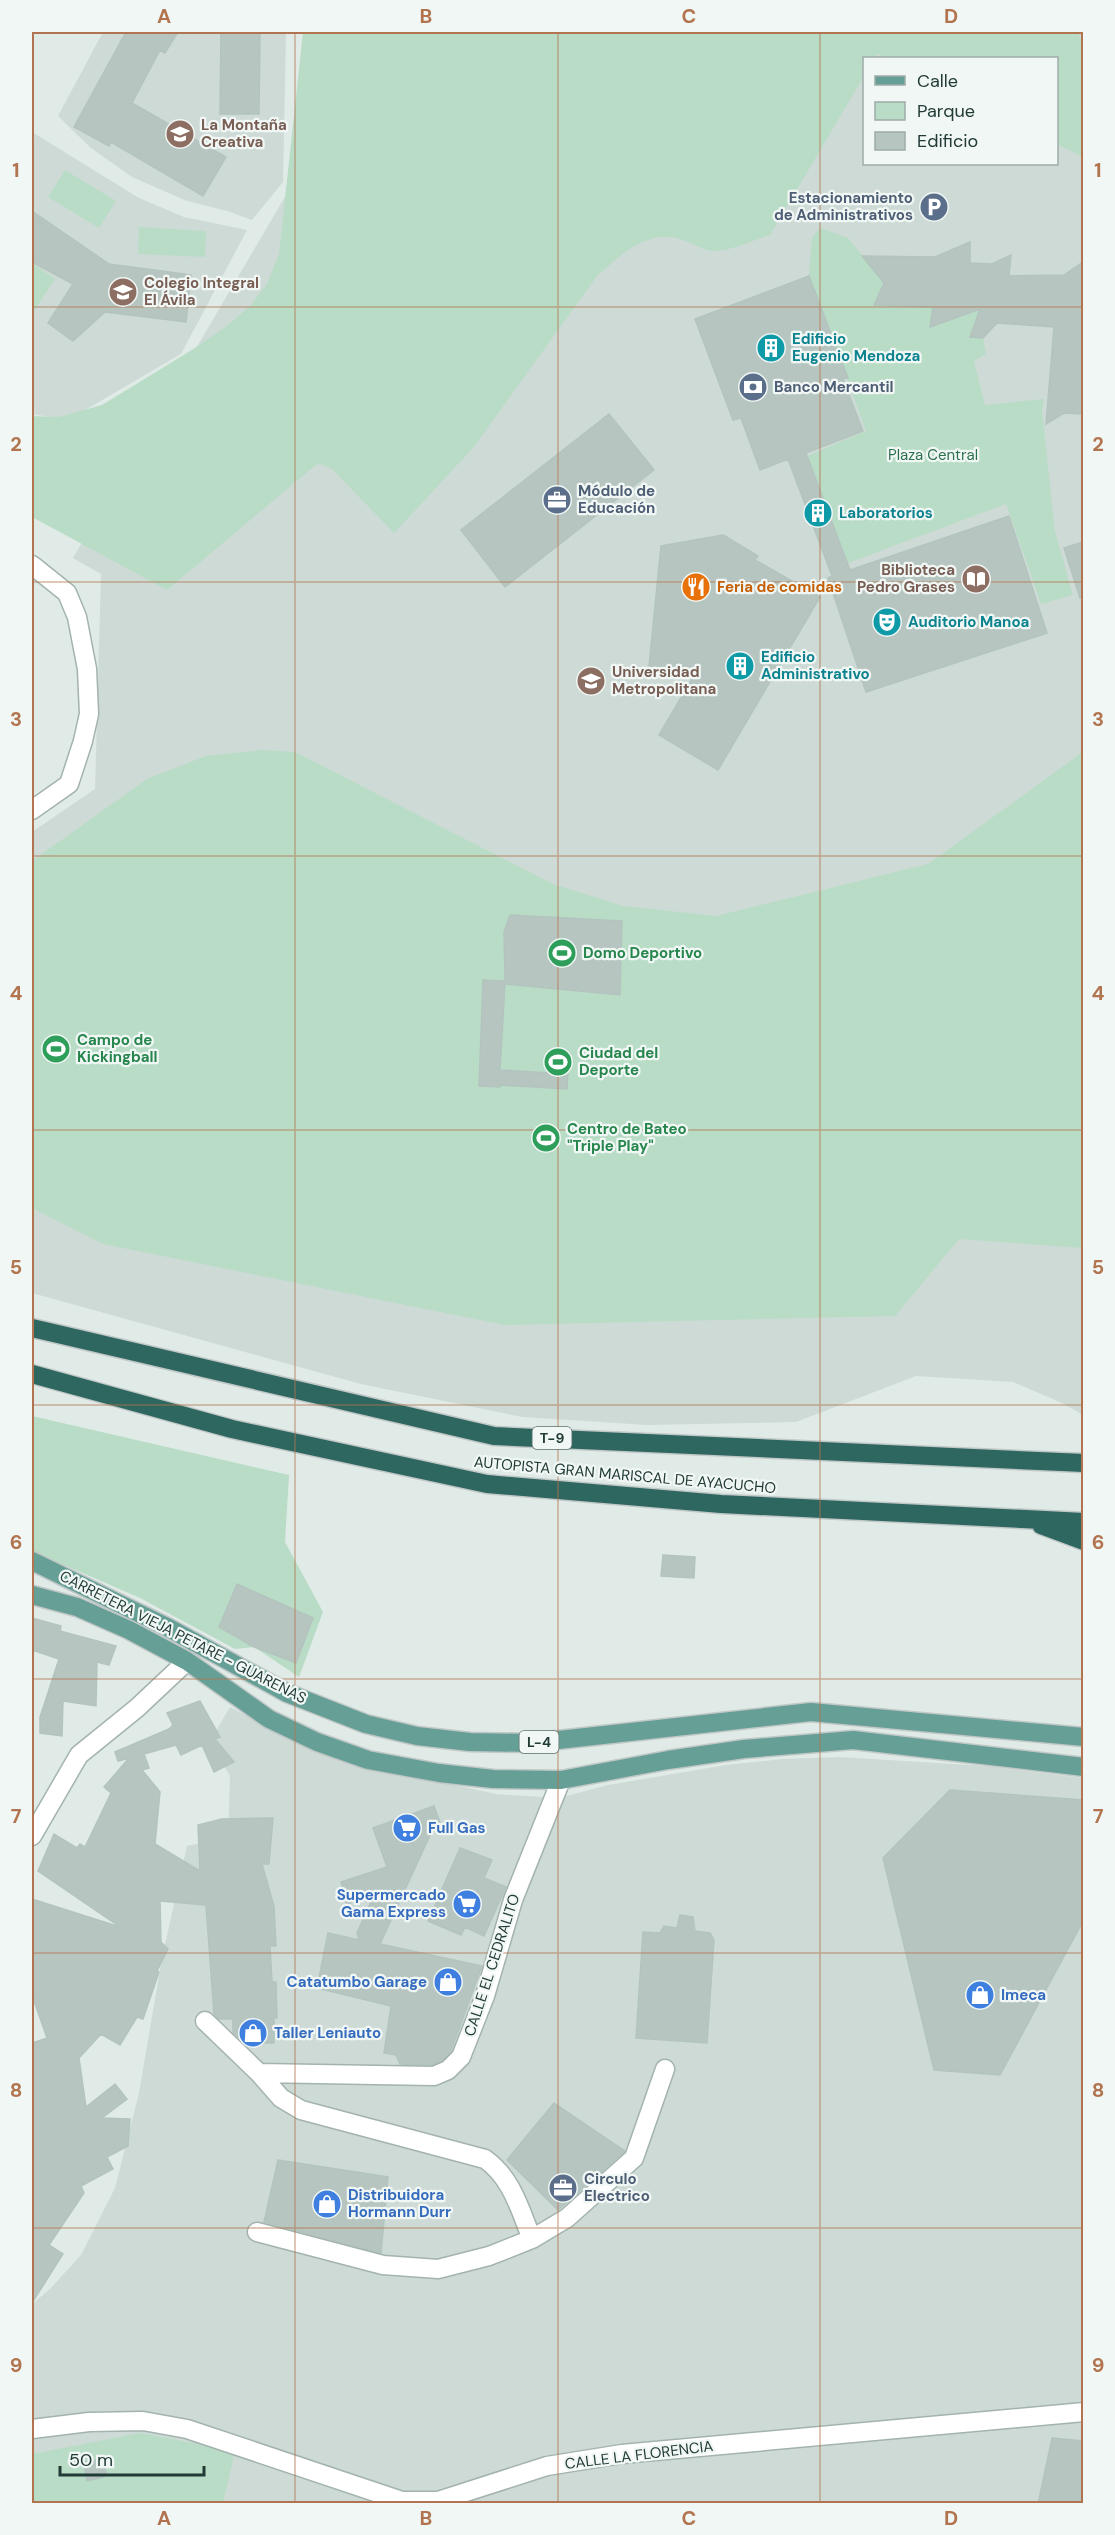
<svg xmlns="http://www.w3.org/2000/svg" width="1115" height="2535" viewBox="0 0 1115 2535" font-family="'DM Sans',sans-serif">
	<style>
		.built { fill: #cedad6; fill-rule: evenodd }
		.green { fill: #b9dcc6 }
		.building { fill: #b6c5c0; stroke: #b3c4bf; stroke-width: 1.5 }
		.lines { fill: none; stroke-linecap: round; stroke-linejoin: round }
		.minor-casing { stroke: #a3b3ae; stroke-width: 21 }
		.major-casing { stroke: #c1c8c7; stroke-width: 21 }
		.highway-casing { stroke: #c1c8c7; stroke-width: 21 }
		.minor { stroke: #fff; stroke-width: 18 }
		.major { stroke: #669f96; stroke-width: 18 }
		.highway { stroke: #2e6660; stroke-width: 18 }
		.grid { fill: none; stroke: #b1744f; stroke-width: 1.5; stroke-opacity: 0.55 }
		.labels { text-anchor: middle; stroke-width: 4.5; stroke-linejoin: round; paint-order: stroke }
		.shield { fill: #f1f7f5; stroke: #5f736f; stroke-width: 1.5 }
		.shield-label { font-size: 14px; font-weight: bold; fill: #213b36 }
		.education-label { font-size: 15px; font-weight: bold; fill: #785e54; stroke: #f1f7f5; text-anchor: start }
		.service-label { font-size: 15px; font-weight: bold; fill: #4e5e75; stroke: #f1f7f5; text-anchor: start }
		.culture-label { font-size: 15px; font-weight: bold; fill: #0d838f; stroke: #f1f7f5; text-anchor: start }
		.park-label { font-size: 15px; fill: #2c704d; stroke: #f1f7f5 }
		.food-label { font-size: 15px; font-weight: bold; fill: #c56008; stroke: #f1f7f5; text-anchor: start }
		.leisure-label { font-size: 15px; font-weight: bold; fill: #27864d; stroke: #f1f7f5; text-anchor: start }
		.street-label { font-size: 15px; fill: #213b36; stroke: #f1f7f5 }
		.shop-label { font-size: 15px; font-weight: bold; fill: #366cbe; stroke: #f1f7f5; text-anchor: start }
		.neatline { fill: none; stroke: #b1744f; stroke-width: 2 }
		.grid-label { font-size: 20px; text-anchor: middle; font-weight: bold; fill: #b1744f }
	</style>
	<rect width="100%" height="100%" fill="#e0ebe7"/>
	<path class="built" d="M103 32H286L283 182 252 220 227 211 187 201 132 177 91 148 58 116Z
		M368 32H1083V1415L1062 1403 1013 1382 916 1376 796 1422 647 1425 522 1417 361 1384 32 1293V832L95 789 101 574 73 558 360 69ZM864 58H1056V164H864Z
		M32 132 139 198 184 217 247 230 181 354 68 420 32 414Z
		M230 1707 260 1723 375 1768 496 1794 559 1798 608 1785 726 1765 783 1759 839 1757 987 1766 1083 1778V2503L32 2504V2304L50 2289 81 2255 115 2188 139 2093 162 1958 187 1846 228 1837 230 1776 210 1741Z"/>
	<path class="green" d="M303 32H1077L1083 42V157L1057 144 1056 58H886L878 54 875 58H864V76L770 235C754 240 733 250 716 251 704 251 696 245 686 241 648 227 623 253 597 276L473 448 394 533 332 469 318 463 167 590 32 517V416L59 417 102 405 195 348 227 326 251 305 267 284 279 254Z
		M65 170 116 201 99 228 48 197Z
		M139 227 206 231 205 257 138 254Z
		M820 228 848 238 884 283 875 305 933 307 931 327 980 310 970 336 983 338 986 354 974 361 985 405 1044 399 1042 411 1055 532 1073 595 1041 604 1006 504 848 563 807 456 866 431 809 276 812 237Z
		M32 263 55 279 32 314Z
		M262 750 295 752 553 884 623 906 716 916 928 864 1083 752V1248L959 1239 895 1316 505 1325 103 1244 32 1208V861L147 779 206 756Z
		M32 1416 289 1475 285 1542 323 1612 299 1677 254 1647 235 1649 140 1598 32 1551Z
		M140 2433 235 2451 223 2503 32 2504V2454Z"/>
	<path class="building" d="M126 32H178L165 53 160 50 132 103 226 157 203 196 111 142 109 146 74 127Z
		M221 32H260L259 114H220Z
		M32 211 109 264 191 275 186 322 105 312 73 341 48 323 73 284 32 262Z
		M970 242V263L992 264 1011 255 1009 276 1064 275 1083 262V414L1064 413 1046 424 1054 327 997 323 983 338 970 337 980 309 930 327 933 307 874 305 884 283 862 256 935 257Z
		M809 276 848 378 843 379 863 431 806 453 850 570 1009 516 1047 633 866 692 828 578 832 576 788 459 760 470 741 418 733 420 695 319Z
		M609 414 654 470 505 587 461 530Z
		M723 535 758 556 755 560 820 597 718 770 659 735 699 667 649 666 661 546Z
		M1083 542V598H1080L1064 548Z
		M510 915 622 921 620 995 505 984 500 1070 568 1074 567 1089 500 1085V1087L479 1086 483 980 505 981 504 932Z
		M663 1555 695 1557 694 1578 661 1576Z
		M237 1584 313 1618 296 1663 254 1647 219 1627Z
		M32 1618 61 1626 60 1631 116 1646 109 1665 97 1662 96 1706 63 1701 62 1736 40 1733V1717L59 1659 32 1650Z
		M200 1701 220 1737 215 1739 234 1762 214 1772 202 1745 181 1755 176 1745 144 1754 149 1768 142 1770 160 1792 155 1844 200 1871 198 1825 222 1819 273 1818 269 1864H262L274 1906 276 1946H270L272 1982H276L277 2018H274V2043H244L233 2032V2019H219L214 2014 206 1905 160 1901 161 1942 168 1949 157 1971 159 1972 143 2019 137 2017 120 2045 101 2034 79 2058 86 2107 115 2084 127 2099 102 2118 130 2119 128 2146 107 2157 113 2169 81 2186 84 2193 49 2245 63 2254 32 2303V2043L47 2038 32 1995V1899L120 1927 38 1871 54 1834 77 1848 80 1844 85 1847 111 1793 104 1787 129 1758 118 1761 115 1752 169 1729 173 1725 167 1713Z
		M950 1790 1083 1800V1921L1000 2075 934 2070 883 1858Z
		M434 1806 442 1828 432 1831 380 1944 482 1966 451 2051 442 2061 432 2065 400 2064 396 2055 384 2053 391 2006 317 1988 328 1933 359 1940 357 1933 374 1895 347 1904 341 1882 387 1867 373 1828Z
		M460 1848 492 1860 484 1878 506 1887 484 1936 465 1927 461 1935 428 1921Z
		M680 1915 693 1917 695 1931 710 1933 714 1940 707 2043 636 2038 643 1932 660 1933 664 1926 677 1928Z
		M554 2103 625 2151 558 2210 507 2160Z
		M278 2160 388 2177 381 2253 264 2222Z
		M1052 2438 1083 2441V2504H1038Z
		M102 2459 107 2476 87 2481 84 2462Z"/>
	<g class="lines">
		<g class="minor-casing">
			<path id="minor" d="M32 565 67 593 77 617 87 669 89 714 83 741 69 784 32 810
				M32 1836 79 1755 137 1708 187 1661
				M205 2021 259 2073
				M257 2232 383 2265 438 2269 489 2256 532 2239 567 2218 634 2158 665 2069
				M532 2239C520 2210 512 2178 485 2159L301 2110 281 2098 259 2073 434 2076 448 2070 461 2057 485 1996 513 1900 561 1780
				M32 2429 89 2422 143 2421 187 2429 402 2501H438L547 2466 622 2454 1084 2412"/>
		</g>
		<g class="major-casing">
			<path id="major" d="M32 1561 167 1627 287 1693 366 1724 417 1736 470 1742 531 1743 811 1712 1084 1737
				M32 1595 77 1607 129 1630 187 1661 269 1719 317 1742 368 1760 439 1773 493 1779 561 1780 668 1760 744 1749 853 1740 1084 1767"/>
		</g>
		<g class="highway-casing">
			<path id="highway" d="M32 1328 494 1436 1084 1463
				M32 1374 232 1429 487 1484 721 1504 1084 1522
				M1041 1525 1084 1541"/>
		</g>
		<use href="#minor" class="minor"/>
		<use href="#major" class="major"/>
		<use href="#highway" class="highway"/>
	</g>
	<path class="grid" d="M295 32V2504M558 32V2504M820 32V2504M32 307H1084M32 582H1084M32 856H1084M32 1130H1084M32 1405H1084M32 1679H1084M32 1953H1084M32 2228H1084"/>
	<defs>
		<g id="university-disc" transform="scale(1.5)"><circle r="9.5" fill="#8d6e63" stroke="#f1f7f5"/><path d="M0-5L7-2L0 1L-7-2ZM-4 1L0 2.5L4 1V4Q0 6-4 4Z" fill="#fff"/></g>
		<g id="parking-disc" transform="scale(1.5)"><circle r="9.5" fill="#5c6f8a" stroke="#f1f7f5"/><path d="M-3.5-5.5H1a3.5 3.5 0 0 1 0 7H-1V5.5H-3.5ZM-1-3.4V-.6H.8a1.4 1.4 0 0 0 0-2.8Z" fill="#fff"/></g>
		<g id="school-disc" transform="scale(1.5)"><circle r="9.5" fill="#8d6e63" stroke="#f1f7f5"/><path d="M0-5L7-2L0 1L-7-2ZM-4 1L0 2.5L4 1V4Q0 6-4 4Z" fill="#fff"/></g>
		<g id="building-disc" transform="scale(1.5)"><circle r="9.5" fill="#0f9aa8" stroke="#f1f7f5"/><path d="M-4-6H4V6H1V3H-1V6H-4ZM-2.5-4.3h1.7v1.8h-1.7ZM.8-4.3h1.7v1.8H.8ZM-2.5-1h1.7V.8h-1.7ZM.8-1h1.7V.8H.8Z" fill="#fff"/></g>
		<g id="bank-disc" transform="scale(1.5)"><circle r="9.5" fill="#5c6f8a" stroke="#f1f7f5"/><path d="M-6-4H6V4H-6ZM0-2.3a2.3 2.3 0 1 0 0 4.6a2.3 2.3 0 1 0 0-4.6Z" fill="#fff"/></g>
		<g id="office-disc" transform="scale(1.5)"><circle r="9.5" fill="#5c6f8a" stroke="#f1f7f5"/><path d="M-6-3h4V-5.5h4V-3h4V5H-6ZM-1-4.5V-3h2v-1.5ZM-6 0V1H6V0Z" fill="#fff"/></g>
		<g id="library-disc" transform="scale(1.5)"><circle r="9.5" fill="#8d6e63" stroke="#f1f7f5"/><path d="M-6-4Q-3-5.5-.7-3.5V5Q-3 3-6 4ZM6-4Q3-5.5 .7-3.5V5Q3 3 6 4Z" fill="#fff"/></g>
		<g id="restaurant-disc" transform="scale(1.5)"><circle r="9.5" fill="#e8710a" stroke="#f1f7f5"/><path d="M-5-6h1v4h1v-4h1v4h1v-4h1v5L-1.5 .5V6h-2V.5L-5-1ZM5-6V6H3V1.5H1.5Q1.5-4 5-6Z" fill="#fff"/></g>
		<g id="theatre-disc" transform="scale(1.5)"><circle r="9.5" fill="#0f9aa8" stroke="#f1f7f5"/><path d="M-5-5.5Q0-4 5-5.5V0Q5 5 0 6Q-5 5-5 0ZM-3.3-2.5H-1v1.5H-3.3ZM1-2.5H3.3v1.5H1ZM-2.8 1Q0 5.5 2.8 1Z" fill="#fff"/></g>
		<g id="stadium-disc" transform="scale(1.5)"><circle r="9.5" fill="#2e9e5b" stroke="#f1f7f5"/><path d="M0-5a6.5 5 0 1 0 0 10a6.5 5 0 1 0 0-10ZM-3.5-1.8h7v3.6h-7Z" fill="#fff"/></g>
		<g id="supermarket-disc" transform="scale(1.5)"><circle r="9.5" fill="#3f7fe0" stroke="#f1f7f5"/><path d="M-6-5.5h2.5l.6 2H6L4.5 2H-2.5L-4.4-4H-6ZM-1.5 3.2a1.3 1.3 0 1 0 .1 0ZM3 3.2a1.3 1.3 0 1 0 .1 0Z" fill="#fff"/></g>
		<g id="shop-disc" transform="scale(1.5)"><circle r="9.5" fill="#3f7fe0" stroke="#f1f7f5"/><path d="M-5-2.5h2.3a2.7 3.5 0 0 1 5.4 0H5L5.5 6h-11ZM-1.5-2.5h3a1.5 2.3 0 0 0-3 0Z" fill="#fff"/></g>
	</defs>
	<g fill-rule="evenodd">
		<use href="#university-disc" x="180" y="134"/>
		<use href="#parking-disc" x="934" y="207"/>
		<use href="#school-disc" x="123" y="292"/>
		<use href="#building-disc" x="771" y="348"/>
		<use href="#bank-disc" x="753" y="387"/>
		<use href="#office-disc" x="557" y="500"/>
		<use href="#building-disc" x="818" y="513"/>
		<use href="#library-disc" x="976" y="579"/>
		<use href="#restaurant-disc" x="696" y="587"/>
		<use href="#theatre-disc" x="887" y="622"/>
		<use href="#building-disc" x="740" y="666"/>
		<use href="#university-disc" x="591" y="681"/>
		<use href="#stadium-disc" x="562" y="953"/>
		<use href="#stadium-disc" x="56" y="1049"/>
		<use href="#stadium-disc" x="558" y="1062"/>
		<use href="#stadium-disc" x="546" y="1138"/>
		<use href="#supermarket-disc" x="407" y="1828"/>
		<use href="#supermarket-disc" x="467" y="1904"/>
		<use href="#shop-disc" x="448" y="1982"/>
		<use href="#shop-disc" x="980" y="1995"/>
		<use href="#shop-disc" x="253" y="2033"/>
		<use href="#office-disc" x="563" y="2188"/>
		<use href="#shop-disc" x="327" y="2204"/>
	</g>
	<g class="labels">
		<g class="shield">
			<rect x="532.5" y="1427" width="39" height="22" rx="4.5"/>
			<rect x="519.5" y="1731" width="39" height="22" rx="4.5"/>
		</g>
		<g class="shield-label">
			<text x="552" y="1443">T-9</text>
			<text x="539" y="1747">L-4</text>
		</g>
		<g class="education-label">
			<text x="201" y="130">La Montaña<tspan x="201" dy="17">Creativa</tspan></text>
			<text x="144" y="288">Colegio Integral<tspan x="144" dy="17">El Ávila</tspan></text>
			<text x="955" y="575" text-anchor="end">Biblioteca<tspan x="955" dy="17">Pedro Grases</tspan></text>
			<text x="612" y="677">Universidad<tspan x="612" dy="17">Metropolitana</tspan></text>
		</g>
		<g class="service-label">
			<text x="913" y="203" text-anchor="end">Estacionamiento<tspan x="913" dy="17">de Administrativos</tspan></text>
			<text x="774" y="392">Banco Mercantil</text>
			<text x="578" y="496">Módulo de<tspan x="578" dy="17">Educación</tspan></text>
			<text x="584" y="2184">Circulo<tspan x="584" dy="17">Electrico</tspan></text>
		</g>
		<g class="culture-label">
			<text x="792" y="344">Edificio<tspan x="792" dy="17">Eugenio Mendoza</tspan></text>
			<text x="839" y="518">Laboratorios</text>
			<text x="908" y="627">Auditorio Manoa</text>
			<text x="761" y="662">Edificio<tspan x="761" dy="17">Administrativo</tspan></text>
		</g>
		<g class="park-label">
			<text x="933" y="460">Plaza Central</text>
		</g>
		<g class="food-label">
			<text x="717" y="592">Feria de comidas</text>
		</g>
		<g class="leisure-label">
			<text x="583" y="958">Domo Deportivo</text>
			<text x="77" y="1045">Campo de<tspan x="77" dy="17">Kickingball</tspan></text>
			<text x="579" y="1058">Ciudad del<tspan x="579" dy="17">Deporte</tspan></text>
			<text x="567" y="1134">Centro de Bateo<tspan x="567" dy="17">"Triple Play"</tspan></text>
		</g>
		<g class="street-label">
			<text transform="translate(625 1475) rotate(5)" y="5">AUTOPISTA GRAN MARISCAL DE AYACUCHO</text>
			<text transform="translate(183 1637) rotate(27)" y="5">CARRETERA VIEJA PETARE - GUARENAS</text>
			<text transform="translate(492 1965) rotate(-72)" y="5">CALLE EL CEDRALITO</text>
			<text transform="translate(639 2455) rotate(-7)" y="5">CALLE LA FLORENCIA</text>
		</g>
		<g class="shop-label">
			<text x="428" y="1833">Full Gas</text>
			<text x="446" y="1900" text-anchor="end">Supermercado<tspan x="446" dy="17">Gama Express</tspan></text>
			<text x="427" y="1987" text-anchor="end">Catatumbo Garage</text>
			<text x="1001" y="2000">Imeca</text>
			<text x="274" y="2038">Taller Leniauto</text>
			<text x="348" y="2200">Distribuidora<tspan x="348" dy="17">Hormann Durr</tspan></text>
		</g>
	</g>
	<rect width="1115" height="2535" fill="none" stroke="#f1f7f5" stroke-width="66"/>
	<rect x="863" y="57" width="195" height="108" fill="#f1f7f5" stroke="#9eaca9" stroke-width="1.5"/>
	<rect x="875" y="76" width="30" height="9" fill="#669f96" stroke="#9eaca9" stroke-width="1.5"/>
	<text x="917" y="87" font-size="18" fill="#213b36">Calle</text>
	<rect x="875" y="102" width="30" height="18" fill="#b9dcc6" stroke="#9eaca9" stroke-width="1.5"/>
	<text x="917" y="117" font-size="18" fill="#213b36">Parque</text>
	<rect x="875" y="132" width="30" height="18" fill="#b6c5c0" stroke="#9eaca9" stroke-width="1.5"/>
	<text x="917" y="147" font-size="18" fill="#213b36">Edificio</text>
	<path d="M60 2466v9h144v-9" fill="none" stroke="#213b36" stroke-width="3"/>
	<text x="69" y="2466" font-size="18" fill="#213b36" stroke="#f1f7f5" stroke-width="4.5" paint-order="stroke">50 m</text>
	<rect x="33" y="33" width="1049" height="2469" class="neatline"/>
	<g class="grid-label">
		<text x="164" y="23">A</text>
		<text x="426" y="23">B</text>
		<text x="689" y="23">C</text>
		<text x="951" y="23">D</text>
		<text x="16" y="177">1</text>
		<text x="1098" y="177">1</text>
		<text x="16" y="451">2</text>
		<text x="1098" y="451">2</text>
		<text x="16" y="726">3</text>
		<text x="1098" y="726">3</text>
		<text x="16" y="1000">4</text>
		<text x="1098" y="1000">4</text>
		<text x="16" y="1274">5</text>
		<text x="1098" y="1274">5</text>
		<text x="16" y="1549">6</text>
		<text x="1098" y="1549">6</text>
		<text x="16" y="1823">7</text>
		<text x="1098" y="1823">7</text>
		<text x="16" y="2097">8</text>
		<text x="1098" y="2097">8</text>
		<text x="16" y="2372">9</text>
		<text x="1098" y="2372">9</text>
		<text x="164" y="2525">A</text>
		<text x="426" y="2525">B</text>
		<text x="689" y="2525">C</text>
		<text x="951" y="2525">D</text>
	</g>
</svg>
